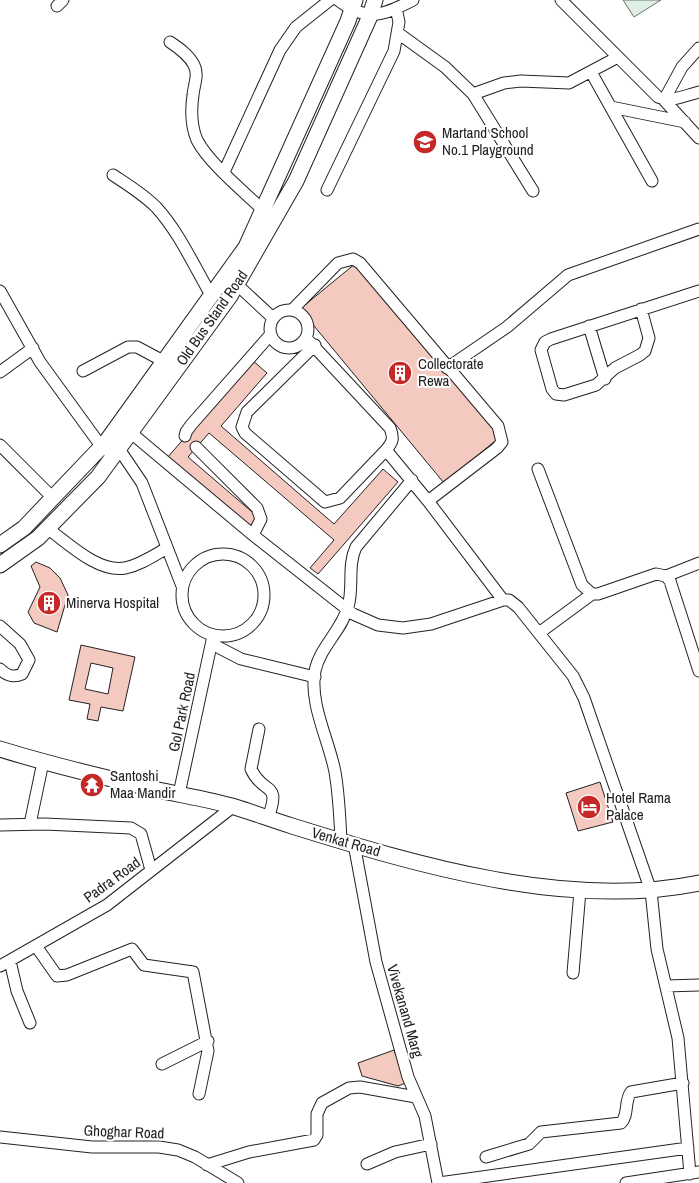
<svg xmlns="http://www.w3.org/2000/svg" width="699" height="1183" viewBox="0 0 699 1183" font-family="'Archivo Narrow',sans-serif">
	<style>
		.green { fill: #e0efe3; stroke: #6f6f6f }
		.building { fill: #f3c9c0; stroke: #222; fill-rule: evenodd }
		.lines { fill: none; stroke-linecap: round; stroke-linejoin: round }
		.minor-casing { stroke: #222; stroke-width: 13 }
		.major-casing { stroke: #222; stroke-width: 17 }
		.minor { stroke: #fff; stroke-width: 11 }
		.major { stroke: #fff; stroke-width: 15 }
		.labels { text-anchor: middle; stroke-width: 4; stroke-linejoin: round; paint-order: stroke }
		.poi-label { font-size: 15px; fill: #222; stroke: #fff; text-anchor: start }
		.street-label { font-size: 15px; fill: #222; stroke: #fff }
	</style>
	<rect width="100%" height="100%" fill="#fff"/>
	<path class="green" d="M623 0H661L634 17Z"/>
	<path class="building" d="M356 263 500 437 444 483 300 309Z
		M252 360 267 373 221 426 334 524 383 469 398 482 318 574 310 568 334 540 209 433 188 457 258 517 248 529 167 458Z
		M36 562 50 568 60 578 68 595 57 632 34 623 28 612 40 587 31 566Z
		M81 645 135 657 123 711 101 707 98 721 87 719 90 704 69 700ZM91 663 113 668 108 694 85 689Z
		M600 782 613 822 578 831 566 793Z
		M394 1050 406 1083 398 1086 362 1076 358 1063Z"/>
	<g class="lines">
		<g class="minor-casing">
			<path id="minor" d="M338 0C367 22 382 16 413 0
				M561 0 658 97C671 103 686 95 699 92
				M57 6 63 0
				M398 33 445 67 473 94 533 191
				M170 42C179 48 189 55 194 65 199 75 194 84 193 95 191 109 191 126 197 140 208 162 244 192 263 210
				M699 48 682 67 664 100 699 138
				M591 72 652 181
				M473 94 504 83 521 81 569 83 618 57
				M611 107 685 122
				M224 172 280 50 296 27 330 0
				M113 175C128 185 143 194 156 207 179 232 194 266 211 295
				M327 190 394 51 399 22 396 8
				M232 280 273 318
				M0 291 40 362 101 446 107 450
				M641 309 649 338 645 351 640 355 615 368 596 385 564 395 556 394 552 389 541 350 545 342 551 339 699 291
				M270 329a19 19 0 1 1 38 0a19 19 0 1 1-38 0Z
				M292 310 338 263 353 259 360 263 498 426 502 442 497 448 428 501
				M589 326 605 379
				M306 338 390 428C394 438 393 442 386 450L428 501 503 600
				M315 345 247 412 242 427 245 433 325 502 340 498 386 450
				M447 368 507 327 568 275 699 229
				M83 371 128 347H137L165 362
				M0 372 33 348
				M130 432 253 535 353 614 378 625 403 628 431 624 503 600H509L518 607 573 676 584 698 651 891 657 949 678 1038 690 1174
				M185 436 186 432 191 425 271 334
				M0 445 53 498
				M196 447 257 508 261 519 253 535
				M119 449 142 483 182 586
				M538 469 582 585 592 594H598L656 574 666 576 670 581 699 671
				M47 528C68 543 98 573 125 568 140 565 153 556 167 548
				M182 595a41 41 0 1 1 82 0a41 41 0 1 1-82 0Z
				M666 576 699 563
				M0 626 20 644 29 660 22 674C13 678 7 676 0 669
				M539 633 592 594
				M212 644 241 659 315 677
				M259 729 251 769C263 796 282 780 268 818
				M179 794 213 636
				M30 824 43 762
				M0 825 45 824 131 828 141 834 151 870
				M341 841C340 818 339 795 335 772 329 740 309 704 315 671 320 647 342 630 348 607 354 587 347 566 356 547L412 480
				M354 844 376 962 408 1077 425 1116 438 1183
				M36 946 57 976 67 975 132 949 144 965 193 972 208 1051 199 1094
				M10 961 17 991 30 1023
				M0 966 107 905 234 806
				M573 973 580 891
				M666 986 699 985
				M162 1064 208 1041
				M0 1137 92 1147H159L178 1150 195 1157 238 1183
				M486 1157 529 1144 541 1132 621 1123C629 1115 624 1101 631 1092L683 1083
				M367 1164 395 1152 431 1144
				M207 1165 249 1152 314 1140 317 1135V1114L322 1103 349 1088 360 1087 416 1097
				M439 1183 688 1148
				M626 1183 699 1172"/>
		</g>
		<g class="major-casing">
			<path id="major" d="M0 545 24 528 106 442 246 247 348 21 355 0
				M0 565 38 538 98 477 230 296 296 181 370 16 375 0
				M0 749C51 765 102 777 154 789 180 795 208 799 235 807 254 813 273 820 292 826 417 865 568 910 699 883"/>
		</g>
		<use href="#minor" class="minor"/>
		<use href="#major" class="major"/>
	</g>
	<defs>
		<g id="school-disc" transform="scale(1.25)"><circle r="9.5" fill="#c62828" stroke="#fff"/><path d="M0-5L7-2L0 1L-7-2ZM-4 1L0 2.5L4 1V4Q0 6-4 4Z" fill="#fff"/></g>
		<g id="building-disc" transform="scale(1.25)"><circle r="9.5" fill="#c62828" stroke="#fff"/><path d="M-4-6H4V6H1V3H-1V6H-4ZM-2.5-4.3h1.7v1.8h-1.7ZM.8-4.3h1.7v1.8H.8ZM-2.5-1h1.7V.8h-1.7ZM.8-1h1.7V.8H.8Z" fill="#fff"/></g>
		<g id="temple-disc" transform="scale(1.25)"><circle r="9.5" fill="#c62828" stroke="#fff"/><path d="M0-6L5-2H3V0L6.5 2.5H4V6H1.5V3h-3V6H-4V2.5H-6.5L-3 0V-2H-5Z" fill="#fff"/></g>
		<g id="hotel-disc" transform="scale(1.25)"><circle r="9.5" fill="#c62828" stroke="#fff"/><path d="M-6-4.5h1.5V1H6V5H4.5V3h-9V5H-6ZM-4 0a1.8 1.8 0 1 1 3.6 0ZM.5 0V-2.5h3Q6-2.5 6 0Z" fill="#fff"/></g>
	</defs>
	<g fill-rule="evenodd">
		<use href="#school-disc" x="425" y="142"/>
		<use href="#building-disc" x="400" y="373"/>
		<use href="#building-disc" x="49" y="603"/>
		<use href="#temple-disc" x="92" y="785"/>
		<use href="#hotel-disc" x="589" y="807"/>
	</g>
	<g class="labels">
		<g class="poi-label">
			<text x="442" y="138">Martand School<tspan x="442" dy="17">No.1 Playground</tspan></text>
			<text x="418" y="369">Collectorate<tspan x="418" dy="17">Rewa</tspan></text>
			<text x="66" y="608">Minerva Hospital</text>
			<text x="110" y="781">Santoshi<tspan x="110" dy="17">Maa Mandir</tspan></text>
			<text x="606" y="803">Hotel Rama<tspan x="606" dy="17">Palace</tspan></text>
		</g>
		<g class="street-label">
			<text transform="translate(212 318) rotate(-55)" y="5">Old Bus Stand Road</text>
			<text transform="translate(182 712) rotate(-78)" y="5">Gol Park Road</text>
			<text transform="translate(346 842) rotate(16)" y="5">Venkat Road</text>
			<text transform="translate(112 880) rotate(-36)" y="5">Padra Road</text>
			<text transform="translate(405 1011) rotate(74)" y="5">Vivekanand Marg</text>
			<text transform="translate(124 1132) rotate(2)" y="5">Ghoghar Road</text>
		</g>
	</g>
</svg>
